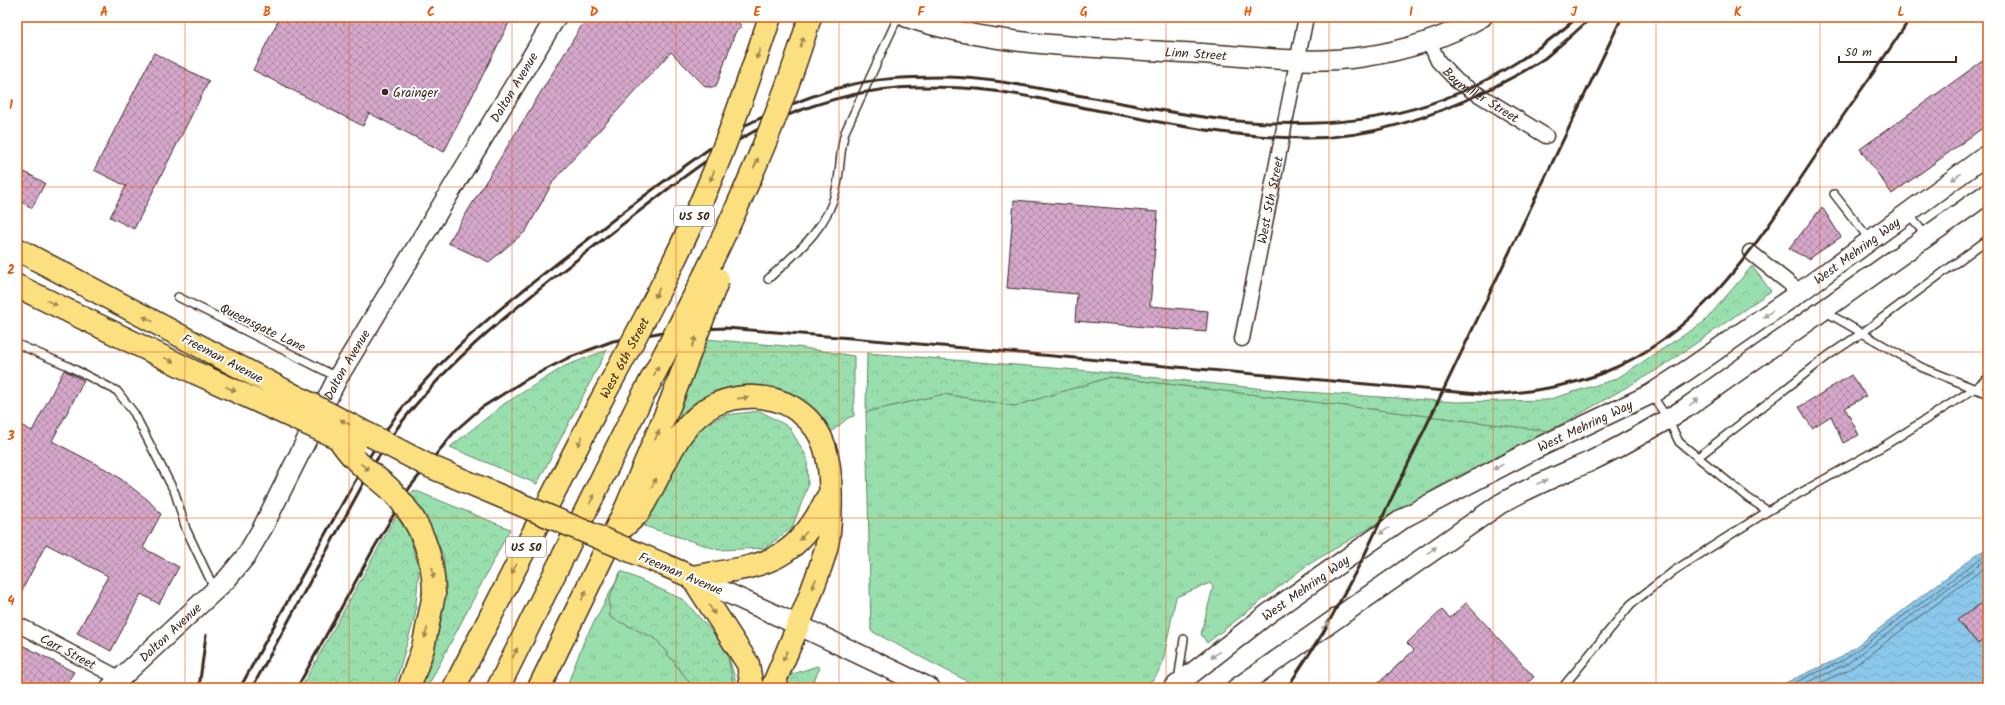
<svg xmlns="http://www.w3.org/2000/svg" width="2005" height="705" viewBox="0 0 2005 705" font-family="Kalam,sans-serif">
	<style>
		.grass { fill: url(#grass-tufts); stroke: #6a8466 }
		.forest { fill: url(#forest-crowns); stroke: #6a8466 }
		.water { fill: url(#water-waves); stroke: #6a8898 }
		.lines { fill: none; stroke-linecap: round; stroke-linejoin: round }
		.shore { stroke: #5b6970; stroke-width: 1 }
		.building { fill: url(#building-cross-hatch); stroke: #3b2a1e }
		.lane-casing { stroke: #3b2a1e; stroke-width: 10 }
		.street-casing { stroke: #3b2a1e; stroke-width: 17 }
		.secondary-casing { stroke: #3b2a1e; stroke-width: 22 }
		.primary-casing { stroke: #3b2a1e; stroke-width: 25 }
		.highway-casing { stroke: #3b2a1e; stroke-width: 25 }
		.lane { stroke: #fff; stroke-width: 7 }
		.street { stroke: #fff; stroke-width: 14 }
		.secondary { stroke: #fff; stroke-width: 19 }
		.primary { stroke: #fce080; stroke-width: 22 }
		.highway { stroke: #fce080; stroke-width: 22 }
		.rail { stroke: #3b2a1e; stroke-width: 3 }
		.primary-bridge-casing { stroke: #3b2a1e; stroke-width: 25; stroke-linecap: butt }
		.highway-bridge-casing { stroke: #3b2a1e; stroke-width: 25; stroke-linecap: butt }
		.primary-bridge { stroke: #fce080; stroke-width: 22 }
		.highway-bridge { stroke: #fce080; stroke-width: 22 }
		.oneway { fill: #9c854f }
		.oneway2 { fill: #a79f9a }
		.grid { fill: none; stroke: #e8590c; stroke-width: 1; stroke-opacity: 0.55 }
		.poi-dot { fill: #3b2a1e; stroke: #fff; stroke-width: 1.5 }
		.labels { text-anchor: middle; stroke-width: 4; stroke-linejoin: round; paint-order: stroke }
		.shield { fill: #fff; stroke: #766a62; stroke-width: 1 }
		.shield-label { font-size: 12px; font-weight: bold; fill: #3b2a1e }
		.street-label { font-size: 13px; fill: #3b2a1e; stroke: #fff }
		.poi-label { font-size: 13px; fill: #3b2a1e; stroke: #fff; text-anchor: start }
		.neatline { fill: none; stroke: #e8590c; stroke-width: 1.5 }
		.grid-label { font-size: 13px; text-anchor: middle; font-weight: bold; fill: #e8590c }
	</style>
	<defs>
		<pattern id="grass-tufts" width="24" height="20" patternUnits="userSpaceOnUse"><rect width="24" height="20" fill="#98dfad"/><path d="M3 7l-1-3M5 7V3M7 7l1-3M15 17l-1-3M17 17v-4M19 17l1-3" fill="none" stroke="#84c094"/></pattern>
		<pattern id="forest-crowns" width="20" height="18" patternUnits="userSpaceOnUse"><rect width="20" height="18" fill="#98dfad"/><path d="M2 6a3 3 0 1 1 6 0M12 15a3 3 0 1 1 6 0" fill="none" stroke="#84c094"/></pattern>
		<pattern id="water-waves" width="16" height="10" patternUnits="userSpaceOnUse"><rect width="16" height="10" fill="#8ac7ea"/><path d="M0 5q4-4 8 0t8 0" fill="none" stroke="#78abc8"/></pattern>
		<pattern id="building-cross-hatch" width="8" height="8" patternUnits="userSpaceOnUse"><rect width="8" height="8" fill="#d5a8cb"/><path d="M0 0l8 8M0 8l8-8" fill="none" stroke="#ae89a4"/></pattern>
	</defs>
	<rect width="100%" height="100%" fill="#fff"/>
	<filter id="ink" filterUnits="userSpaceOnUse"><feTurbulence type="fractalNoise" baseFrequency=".025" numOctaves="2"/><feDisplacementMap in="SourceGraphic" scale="8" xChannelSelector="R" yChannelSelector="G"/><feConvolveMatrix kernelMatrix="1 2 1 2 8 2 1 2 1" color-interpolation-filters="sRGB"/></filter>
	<g filter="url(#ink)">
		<path class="grass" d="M1110 377 1550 431 1450 480 1306 566 1207 643 1201 634 1213 587 1210 583 1176 597 1162 666 1154 679 1140 688H980L871 631 866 412 944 394 1015 406Z
			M621 571 609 599 610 617 656 639 694 688H566L584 641Z
			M726 648 738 688H734Z"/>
		<path class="forest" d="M1752 266 1771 291 1662 367 1550 431 1110 377 1015 406 944 394 866 412 867 353 1090 371 1275 390 1457 402 1547 400 1616 379 1704 322Z
			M705 339 798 347 854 356V416L848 418 829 434 769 390 671 431 669 430Z
			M607 350 537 484 450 447 504 404 565 366Z
			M760 411 789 427 807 457 808 486 792 528 765 548 719 550 644 526 668 475 696 430 725 415Z
			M414 490 510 529 427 688H415L443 596 444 557 426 517 408 496Z
			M396 516 408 532 419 568 415 616 394 688H301Z
			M621 571 684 600 726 648 734 688H694L656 639 610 617 609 599Z
			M817 666 820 668 810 688H784L790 675Z"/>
		<path class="water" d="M1988 548V688H1774L1842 657 1977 554Z"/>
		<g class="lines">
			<path class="shore" d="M1783 688 1844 660 1988 553
				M1795 688 1847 664 1988 558
				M1809 688 1850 669 1988 565"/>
		</g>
		<path class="building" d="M280 17H512L444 152 369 113 363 126 253 70Z
			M587 17H732L742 26 735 33 716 87H706L671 52 554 180 526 231 489 262 448 243Z
			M154 53 209 81 134 229 110 217 126 186 94 170Z
			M1988 57V124L1892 194 1860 149Z
			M17 168 45 183 32 208 17 200Z
			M1014 200 1158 212 1150 306 1208 311 1206 332 1075 321 1077 294 1007 288Z
			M1822 207 1841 237 1809 259 1789 249Z
			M64 370 84 381 52 441 113 473 148 500 161 514 143 548 179 567 159 604 141 594 111 651 77 633 108 576 46 544 17 600V423L32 431Z
			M1851 375 1866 396 1845 408 1859 435 1843 443 1831 416 1812 428 1799 407Z
			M1988 599V636L1978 644 1957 620Z
			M1466 603 1534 677 1522 688H1373L1414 650 1407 643 1442 610 1450 618Z
			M22 645 74 672 64 688H17V655Z"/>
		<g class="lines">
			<g class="lane-casing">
				<path id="lane" d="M1834 194 1870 240
					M1909 214 1926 236
					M768 279C795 254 828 228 836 190 841 170 839 153 845 132L898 17
					M178 297 337 377
					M1824 311 1921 367 1988 394
					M17 344 66 365 117 391 134 413 175 493 186 529 214 588
					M1651 394 1668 419 1679 442 1748 498 1768 511
					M1698 457 1829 355 1862 333 1988 239
					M1178 681 1184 639
					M1562 688 1631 604 1675 570 1768 511 1887 444 1974 389 1988 378"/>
			</g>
			<g class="street-casing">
				<g id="street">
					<path id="s1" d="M1429 41 1438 61 1458 82 1546 136"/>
					<path d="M1750 252 1800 292"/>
					<path id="s2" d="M1242 339 1306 17"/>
					<path id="s3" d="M17 624 119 678"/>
				</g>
			</g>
			<g class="secondary-casing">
				<g id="secondary">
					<path id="s4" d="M906 17C998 48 1097 47 1193 53 1250 56 1305 65 1362 57 1404 51 1445 38 1482 17"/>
					<path d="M692 577 798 625 930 688"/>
					<path id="s5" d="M110 688 227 579 246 556 263 527 338 377 556 17"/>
					<path id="s6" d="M1173 688 1269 613 1407 516 1533 450 1651 394 1689 369 1800 292 1988 154"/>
					<path d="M1237 688 1500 504C1529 487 1560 475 1591 461 1624 445 1655 427 1686 408L1988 193"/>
				</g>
			</g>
			<g class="primary-casing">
				<path id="primary" d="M17 249 207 350
					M17 286 196 373
					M662 564 692 577"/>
			</g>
			<g class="highway-casing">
				<path id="highway" d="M614 535C621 528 632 521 638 513 663 477 673 424 716 404 740 394 770 394 792 407 820 424 828 447 830 478 831 496 831 514 829 532 827 553 818 573 811 593 799 625 785 656 772 688
					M409 688 423 648 434 594
					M454 688 598 406
					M498 688 638 405
					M539 688 626 508 670 404
					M752 688 748 664 692 577C761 565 793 567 827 498"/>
			</g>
			<use href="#lane" class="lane"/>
			<use href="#street" class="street"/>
			<use href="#secondary" class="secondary"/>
			<use href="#primary" class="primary"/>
			<use href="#highway" class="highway"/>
			<path class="rail" d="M199 688 206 635
				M240 688C270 632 301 577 332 522 352 486 372 450 396 416 454 338 534 282 609 223 640 199 670 176 702 154 717 143 733 131 750 123 779 109 811 95 842 87 874 78 908 77 941 77 990 77 1039 89 1088 97 1133 105 1180 115 1226 120 1367 134 1469 110 1578 17
				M252 688 375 462C383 451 390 439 398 427 457 349 537 291 614 231 667 190 720 145 781 118 823 100 871 88 917 87 940 87 964 87 986 90 1023 94 1060 103 1096 110 1165 123 1233 138 1303 138 1369 139 1432 117 1490 89 1509 79 1528 70 1545 58 1561 45 1577 31 1592 17
				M297 688 374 548 410 487 455 431 481 408 527 379 568 358 613 341 675 330 726 328 851 338 1490 395C1529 392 1568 387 1605 372 1703 333 1759 240 1815 157 1846 110 1880 65 1911 17
				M1287 688 1323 633 1362 560 1622 17"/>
			<g class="primary-bridge-casing">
				<path id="primary-bridge" d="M207 350 429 466 662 564
					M196 373 338 438 355 444"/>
			</g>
			<g class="highway-bridge-casing">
				<g id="highway-bridge">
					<path d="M670 404 718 279"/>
					<path d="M638 405C704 280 769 153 810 17"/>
					<path id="s7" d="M598 406C636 336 674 266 705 193 730 136 750 76 770 17"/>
					<path d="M338 438C344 446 349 454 356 460 366 471 380 479 391 490 419 519 434 554 434 594"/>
				</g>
			</g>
			<use href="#primary-bridge" class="primary-bridge"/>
			<use href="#highway-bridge" class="highway-bridge"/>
		</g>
		<defs><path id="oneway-solid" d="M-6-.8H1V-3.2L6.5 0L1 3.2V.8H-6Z"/></defs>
		<g class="oneway">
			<use href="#oneway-solid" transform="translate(802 42) rotate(-70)"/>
			<use href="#oneway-solid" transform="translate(758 54) rotate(109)"/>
			<use href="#oneway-solid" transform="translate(756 163) rotate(-67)"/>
			<use href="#oneway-solid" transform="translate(712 176) rotate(111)"/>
			<use href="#oneway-solid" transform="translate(657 293) rotate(117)"/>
			<use href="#oneway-solid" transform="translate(52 303) rotate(26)"/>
			<use href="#oneway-solid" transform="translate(148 319) rotate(-152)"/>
			<use href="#oneway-solid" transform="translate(694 342) rotate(-69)"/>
			<use href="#oneway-solid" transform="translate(169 360) rotate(26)"/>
			<use href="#oneway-solid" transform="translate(656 371) rotate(-62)"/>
			<use href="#oneway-solid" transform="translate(231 389) rotate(25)"/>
			<use href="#oneway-solid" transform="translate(743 398) rotate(-6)"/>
			<use href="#oneway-solid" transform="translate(345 422) rotate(-152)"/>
			<use href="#oneway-solid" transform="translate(657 435) rotate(-67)"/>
			<use href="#oneway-solid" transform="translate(580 441) rotate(117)"/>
			<use href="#oneway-solid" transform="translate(365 467) rotate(38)"/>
			<use href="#oneway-solid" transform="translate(654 483) rotate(-62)"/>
			<use href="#oneway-solid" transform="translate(592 499) rotate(-64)"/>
			<use href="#oneway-solid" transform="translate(803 536) rotate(131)"/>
			<use href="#oneway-solid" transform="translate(514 569) rotate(117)"/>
			<use href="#oneway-solid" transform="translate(433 573) rotate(84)"/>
			<use href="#oneway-solid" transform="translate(814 584) rotate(111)"/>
			<use href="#oneway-solid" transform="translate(584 595) rotate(-64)"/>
			<use href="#oneway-solid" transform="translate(712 610) rotate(58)"/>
			<use href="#oneway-solid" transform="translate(426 633) rotate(104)"/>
			<use href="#oneway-solid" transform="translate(515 653) rotate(-65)"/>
			<use href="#oneway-solid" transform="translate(785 656) rotate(112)"/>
		</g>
		<g class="oneway2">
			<use href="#oneway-solid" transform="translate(1956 177) rotate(144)"/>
			<use href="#oneway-solid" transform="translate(1768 314) rotate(145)"/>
			<use href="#oneway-solid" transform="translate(1694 402) rotate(-36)"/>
			<use href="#oneway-solid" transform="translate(1498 467) rotate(153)"/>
			<use href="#oneway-solid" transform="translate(1542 482) rotate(-23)"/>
			<use href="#oneway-solid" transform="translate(1384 531) rotate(146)"/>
			<use href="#oneway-solid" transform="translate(1432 550) rotate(-35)"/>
			<use href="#oneway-solid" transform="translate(1326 625) rotate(-35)"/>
			<use href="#oneway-solid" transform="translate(1215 655) rotate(142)"/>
		</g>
	</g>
	<path class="grid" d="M185 17V688M349 17V688M512 17V688M676 17V688M839 17V688M1002 17V688M1166 17V688M1329 17V688M1493 17V688M1656 17V688M1820 17V688M17 187H1988M17 352H1988M17 518H1988"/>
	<circle class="poi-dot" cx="385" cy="92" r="4"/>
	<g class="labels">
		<g class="shield">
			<rect x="674" y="206" width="40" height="20" rx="3"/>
			<rect x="506" y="537" width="40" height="20" rx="3"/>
		</g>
		<g class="shield-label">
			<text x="694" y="220">US 50</text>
			<text x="526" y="551">US 50</text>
		</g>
		<g class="street-label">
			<text dy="5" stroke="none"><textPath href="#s4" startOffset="293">Linn Street</textPath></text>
			<text dy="5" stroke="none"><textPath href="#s5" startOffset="730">Dalton Avenue</textPath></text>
			<text dy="5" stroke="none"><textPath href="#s1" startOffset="77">Baymiller Street</textPath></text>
			<text dy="5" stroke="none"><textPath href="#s2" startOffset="142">West 5th Street</textPath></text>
			<text dy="5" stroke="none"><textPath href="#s6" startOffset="814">West Mehring Way</textPath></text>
			<text transform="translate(263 327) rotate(26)" y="5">Queensgate Lane</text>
			<text transform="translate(223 358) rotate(28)" y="5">Freeman Avenue</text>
			<text dy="5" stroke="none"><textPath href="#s7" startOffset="55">West 6th Street</textPath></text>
			<text dy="5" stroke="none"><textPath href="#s5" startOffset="406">Dalton Avenue</textPath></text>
			<text dy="5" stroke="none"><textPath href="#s6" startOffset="490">West Mehring Way</textPath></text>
			<text transform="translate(681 573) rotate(23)" y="5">Freeman Avenue</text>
			<text dy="5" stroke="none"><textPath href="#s6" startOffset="166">West Mehring Way</textPath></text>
			<text dy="5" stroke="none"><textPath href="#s5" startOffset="82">Dalton Avenue</textPath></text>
			<text dy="5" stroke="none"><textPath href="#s3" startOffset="58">Carr Street</textPath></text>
		</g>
		<g class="poi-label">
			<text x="393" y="97">Grainger</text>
		</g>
	</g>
	<rect width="2005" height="705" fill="none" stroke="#fff" stroke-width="44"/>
	<path d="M1839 56v6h117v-6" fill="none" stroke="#3b2a1e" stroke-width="2"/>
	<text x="1845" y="56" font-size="12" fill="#3b2a1e" stroke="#ffffff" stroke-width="3" paint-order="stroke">50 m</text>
	<rect x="22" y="22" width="1961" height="661" class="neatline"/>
	<g class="grid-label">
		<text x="104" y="16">A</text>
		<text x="267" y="16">B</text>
		<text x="431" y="16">C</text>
		<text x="594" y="16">D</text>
		<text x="757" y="16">E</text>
		<text x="921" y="16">F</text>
		<text x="1084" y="16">G</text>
		<text x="1248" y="16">H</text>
		<text x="1411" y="16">I</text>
		<text x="1574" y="16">J</text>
		<text x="1738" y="16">K</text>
		<text x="1901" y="16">L</text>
		<text x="11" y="109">1</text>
		<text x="11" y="274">2</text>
		<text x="11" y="440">3</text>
		<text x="11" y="605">4</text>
	</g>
</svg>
